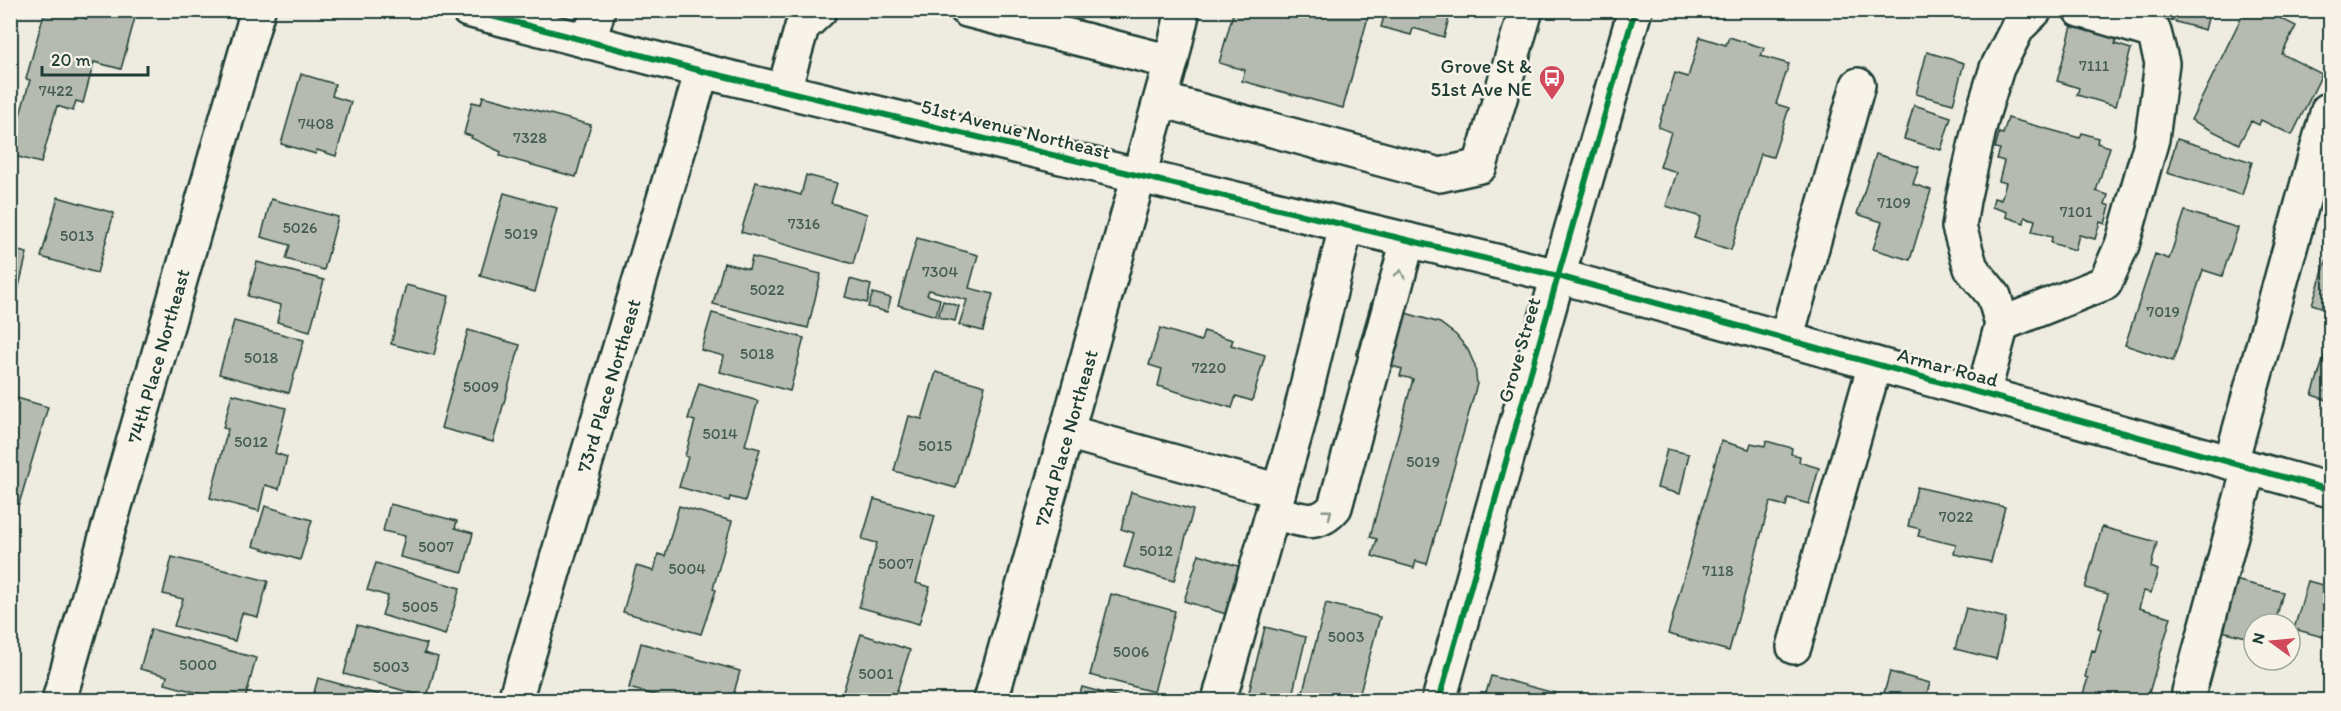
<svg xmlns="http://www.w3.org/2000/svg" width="2341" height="711" viewBox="0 0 2341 711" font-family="Itim,sans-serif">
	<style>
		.building { fill: #b5bbb0; stroke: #1f3d34; stroke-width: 1.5 }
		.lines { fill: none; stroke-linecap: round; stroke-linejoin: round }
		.minor-casing { stroke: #1f3d34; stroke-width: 38 }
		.minor { stroke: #f7f3e8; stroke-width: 33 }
		.cycleway-casing { stroke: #f7f3e8; stroke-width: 10 }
		.cycleway { stroke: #00873e; stroke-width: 6 }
		.oneway { stroke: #8b988e }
		.labels { text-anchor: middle; stroke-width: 5; stroke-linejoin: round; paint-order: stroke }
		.number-label { font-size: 16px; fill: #445c53 }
		.poi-label { font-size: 20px; fill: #1f3d34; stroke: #f7f3e8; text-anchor: end }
		.street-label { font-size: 20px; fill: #1f3d34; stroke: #f7f3e8 }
	</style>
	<rect width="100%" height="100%" fill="#eeece1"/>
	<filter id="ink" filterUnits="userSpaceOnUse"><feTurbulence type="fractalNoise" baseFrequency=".0167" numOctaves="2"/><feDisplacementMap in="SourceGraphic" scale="12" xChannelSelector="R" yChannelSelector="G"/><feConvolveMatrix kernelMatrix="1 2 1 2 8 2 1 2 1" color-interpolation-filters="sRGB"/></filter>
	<g filter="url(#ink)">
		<path class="building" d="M45 10H58L87 19 89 10H124L136 14 121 69 94 62 83 103 76 101 73 111 57 106 41 163 10 155V150L30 80 26 79Z
			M1234 10H1370L1343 108 1242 81 1245 70 1219 63Z
			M1375 10H1451L1444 37 1413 28 1411 35 1381 27 1385 13Z
			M2133 10H2210L2205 30Z
			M2245 10H2264L2296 26 2282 54 2322 74 2292 135 2261 120 2259 125 2251 121 2239 144 2191 120Z
			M2087 25 2106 30 2104 35 2117 38 2115 44 2131 49 2116 106 2077 95 2079 88 2057 81 2072 26 2086 30Z
			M1700 37 1726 45 1729 37 1764 48 1761 56 1789 64 1776 104 1789 108 1773 157 1761 154 1731 250 1694 238 1701 217 1666 206 1677 172 1660 167 1671 132 1658 127 1675 73 1688 77Z
			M1927 52 1964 63 1953 104 1916 94Z
			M301 74 335 84 332 96 351 102 336 156 317 150 316 154 281 144Z
			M483 96 591 125 576 177 500 156 501 152 471 138 472 136 464 134 472 102 481 104Z
			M1914 105 1951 117 1941 150 1904 139Z
			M2008 118 2080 138 2082 133 2098 138 2097 143 2110 147 2096 191 2108 195 2105 204 2110 206 2105 224 2100 222 2095 239 2079 235 2075 250 2051 243 2052 237 2032 232 2035 220 2025 217 2024 223 2006 217 2007 212 1992 207 1994 198 2001 200 2006 183 1999 181 2004 161 1997 159 2000 149 1995 148 1999 133 2003 134Z
			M2177 139 2252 162 2242 195 2167 173Z
			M1876 154 1919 167 1913 184 1931 190 1910 260 1873 249 1882 222 1857 214Z
			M806 175 837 183 831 203 867 214 853 264 741 232 756 182 801 195Z
			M504 193 557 208 535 292 480 276Z
			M58 197 114 213 97 273 41 257Z
			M271 199 338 217 324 270 286 259 290 245 261 237Z
			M2185 211 2238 228 2222 276 2203 270 2173 361 2125 345 2155 254 2169 259Z
			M917 238 978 255 969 288 993 294 983 331 959 325 967 300 929 290 927 295 940 299 936 316 898 305Z
			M10 249 27 253 17 295 10 294Z
			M2330 250V310L2312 304Z
			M752 257 821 274 808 328 713 304 724 263 749 269Z
			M257 262 324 280 310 331 277 322 281 305 248 296Z
			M850 279 871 285 867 303 845 297Z
			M406 285 449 296 434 355 391 344Z
			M873 293 891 298 887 312 868 307Z
			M943 301 959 306 955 321 938 317Z
			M1371 303 1440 323 1456 335 1468 350 1475 366 1477 384 1427 564 1416 561 1414 568 1372 556 1377 539 1370 537 1413 379 1400 376 1402 369 1356 355Z
			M712 313 804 338 790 391 720 372 724 356 701 350Z
			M234 321 304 340 289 393 219 374Z
			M1160 328 1201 341 1204 331 1233 340 1231 345 1265 355 1252 401 1236 396 1232 408 1158 386 1162 369 1149 365Z
			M468 330 520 345 493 442 441 428Z
			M2330 338V401L2312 395Z
			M936 372 985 386 956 488 894 471 909 416 922 419Z
			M699 383 758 401 745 445 760 449 745 501 730 497 729 501 679 487 688 457 685 456 695 421 688 419Z
			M232 394 286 408 275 453 287 457 279 489 265 485 259 511 210 498 228 429 223 428Z
			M10 396 48 407 19 504 10 501Z
			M1721 441 1749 449 1751 443 1765 446 1766 441 1792 448 1791 454 1800 456 1799 462 1819 468 1809 504 1788 498 1786 506 1770 502 1729 651 1668 634Z
			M1667 449 1689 454 1680 494 1657 488Z
			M1917 487 2005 507 1991 562 1954 554 1956 545 1918 536 1920 529 1908 526Z
			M1131 492 1193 510 1174 581 1124 567 1134 533 1121 529Z
			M874 499 935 516 916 583 930 587 919 624 859 607 877 543 862 539Z
			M390 504 457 521 455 528 473 533 463 572 400 557 405 536 383 531Z
			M265 506 312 520 300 560 253 546Z
			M679 506 732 521 713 589 716 590 701 634 623 612 636 566 654 571 658 554 665 556Z
			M2102 527 2157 542 2151 567 2158 570 2151 593 2144 591 2139 608 2171 617 2147 700H2081L2088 678 2085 677 2092 650 2095 651 2101 629 2098 628 2108 594 2085 588Z
			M1199 554 1241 567 1226 614 1184 601Z
			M172 557 268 581 258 617 242 613 235 641 174 626 183 599 163 594Z
			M376 563 460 588 445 635 382 615 388 596 367 590Z
			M2231 579 2283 592 2275 624H2254V639L2218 630Z
			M2308 581 2330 587V639L2294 629Z
			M1111 594 1175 611 1154 692 1090 675Z
			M1326 603 1380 617 1358 700H1323L1302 695Z
			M1966 608 2006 618 1996 659 1955 649Z
			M357 625 427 644 424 653 438 657 427 697 344 674Z
			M1265 627 1306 637 1291 700H1247Z
			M151 629 256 658 245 700H225L165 684 167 676 140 669Z
			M861 634 910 650 894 700H831L832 696 841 698Z
			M641 643 740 671 732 700H671L629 688Z
			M1890 672 1930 683 1925 700H1882Z
			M1491 676 1562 695 1560 700H1484Z
			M318 678 398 700H312Z
			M1082 687 1130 700H1078Z"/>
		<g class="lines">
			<g class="minor-casing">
				<g id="minor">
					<path d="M468 10 702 71 1558 276 2330 490"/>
					<path d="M967 10 1171 62 991 700"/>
					<path d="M589 42 598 10"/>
					<path d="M1171 62 1183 10"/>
					<path d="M784 90 802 27 820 10"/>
					<path d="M1161 100 1440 175 1480 166 1526 10"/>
					<path d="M2002 324 2105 283 2122 245 2152 139 2162 63 2154 32 2080 10"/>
					<path d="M1786 339 1858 85"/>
					<path d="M1983 394 2002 324 1994 296 1971 268 1959 227 1963 200 1982 116 1997 68 2018 27 2035 10"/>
					<path d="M1067 432 1279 491"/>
					<path d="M2231 462 2328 110"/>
					<path d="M1273 512C1298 518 1316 530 1335 507L1408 240"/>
					<path d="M1794 647 1875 364"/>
					<path d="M2189 692 2249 468"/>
					<path id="s1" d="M59 700 258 10"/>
					<path id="s2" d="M515 700 702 71"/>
					<path d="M1219 700 1297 428 1346 226"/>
					<path d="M1439 700 1558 276 1635 10"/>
				</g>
			</g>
			<use href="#minor" class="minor"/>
			<g class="cycleway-casing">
				<path id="cycleway" d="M468 10 702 71 1558 276 2330 490
					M1439 700 1558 276 1635 10"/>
			</g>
			<use href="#cycleway" class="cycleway"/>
		</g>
		<defs><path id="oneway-chevron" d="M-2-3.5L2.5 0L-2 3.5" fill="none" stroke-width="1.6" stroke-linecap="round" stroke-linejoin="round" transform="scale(1.5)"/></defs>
		<g class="oneway">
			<use href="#oneway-chevron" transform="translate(1400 274) rotate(-76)"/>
			<use href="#oneway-chevron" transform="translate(1328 513) rotate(-39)"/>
		</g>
	</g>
	<defs>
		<g id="bus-pin" transform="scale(1.35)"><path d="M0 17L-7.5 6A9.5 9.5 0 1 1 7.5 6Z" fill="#d1495b" stroke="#f7f3e8"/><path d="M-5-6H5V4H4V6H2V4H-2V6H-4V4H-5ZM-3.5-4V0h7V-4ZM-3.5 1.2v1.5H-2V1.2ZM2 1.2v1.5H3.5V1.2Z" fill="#fff"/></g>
	</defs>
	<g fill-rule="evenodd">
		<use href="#bus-pin" x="1552" y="78"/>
	</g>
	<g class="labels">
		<g class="number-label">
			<text x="2094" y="71">7111</text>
			<text x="56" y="96">7422</text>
			<text x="316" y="129">7408</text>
			<text x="530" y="143">7328</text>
			<text x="1894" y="208">7109</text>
			<text x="2076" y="217">7101</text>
			<text x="804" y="229">7316</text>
			<text x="300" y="233">5026</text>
			<text x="521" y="239">5019</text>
			<text x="77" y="241">5013</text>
			<text x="940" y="277">7304</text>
			<text x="767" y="295">5022</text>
			<text x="2163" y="317">7019</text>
			<text x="757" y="359">5018</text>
			<text x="261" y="363">5018</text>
			<text x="1209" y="373">7220</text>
			<text x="481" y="392">5009</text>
			<text x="720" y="439">5014</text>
			<text x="251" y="447">5012</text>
			<text x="935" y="451">5015</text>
			<text x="1423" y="467">5019</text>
			<text x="1956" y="522">7022</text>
			<text x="436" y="552">5007</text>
			<text x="1156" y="556">5012</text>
			<text x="896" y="569">5007</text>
			<text x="687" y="574">5004</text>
			<text x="1718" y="576">7118</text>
			<text x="420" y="612">5005</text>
			<text x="1346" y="642">5003</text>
			<text x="1131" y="657">5006</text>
			<text x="198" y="670">5000</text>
			<text x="391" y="672">5003</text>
			<text x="876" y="679">5001</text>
		</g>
		<g class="poi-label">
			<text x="1532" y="73">Grove St &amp;<tspan x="1532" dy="23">51st Ave NE</tspan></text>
		</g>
		<g class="street-label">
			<text transform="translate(1016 129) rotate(14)" y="7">51st Avenue Northeast</text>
			<text transform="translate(1519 350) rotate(-74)" y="7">Grove Street</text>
			<text dy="7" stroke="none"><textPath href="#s1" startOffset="358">74th Place Northeast</textPath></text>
			<text transform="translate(1948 367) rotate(15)" y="7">Armar Road</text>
			<text dy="7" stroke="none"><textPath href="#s2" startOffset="328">73rd Place Northeast</textPath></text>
			<text transform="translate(1066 438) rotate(-74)" y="7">72nd Place Northeast</text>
		</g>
	</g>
	<rect width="2341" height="711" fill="none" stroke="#f7f3e8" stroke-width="36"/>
	<rect x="18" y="18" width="2305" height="675" fill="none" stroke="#1f3d34" stroke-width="2" filter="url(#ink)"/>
	<g transform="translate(2272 642) rotate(285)"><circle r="28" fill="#f7f3e8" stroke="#a1aaa0" stroke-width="1.5"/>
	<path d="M0-4.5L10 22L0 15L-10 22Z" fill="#d1495b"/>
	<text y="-9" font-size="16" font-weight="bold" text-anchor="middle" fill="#1f3d34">N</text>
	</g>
	<path d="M42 66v9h106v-9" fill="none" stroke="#1f3d34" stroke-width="3"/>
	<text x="51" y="66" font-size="18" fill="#1f3d34" stroke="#f7f3e8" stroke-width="4.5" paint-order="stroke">20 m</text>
</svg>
